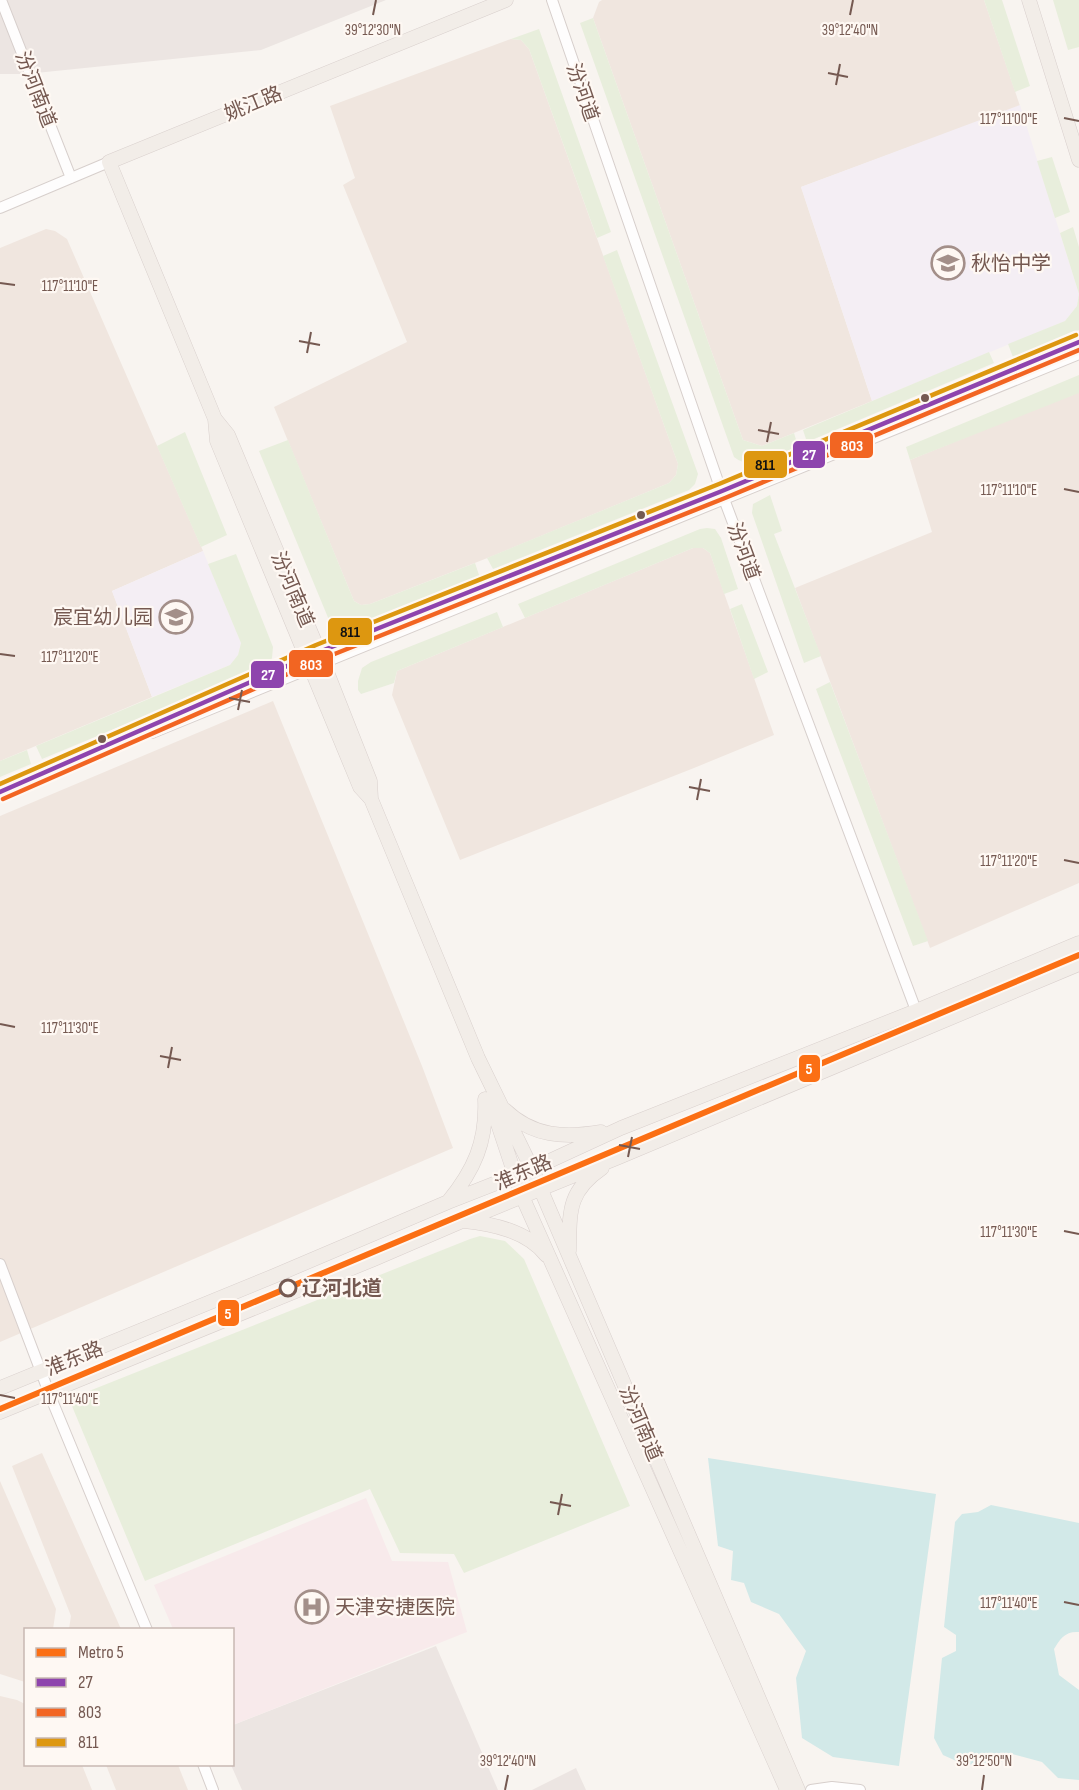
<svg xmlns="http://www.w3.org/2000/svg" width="1079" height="1790" viewBox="0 0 1079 1790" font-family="'Sofia Sans Condensed','Noto Sans SC',sans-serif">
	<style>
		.residential { fill: #f0e6df }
		.industrial { fill: #ece5e2 }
		.education { fill: #f4eef4 }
		.medical { fill: #f8eaeb }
		.green { fill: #e8eedc }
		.water { fill: #d2e9e8 }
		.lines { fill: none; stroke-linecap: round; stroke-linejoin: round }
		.minor-casing { stroke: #d7cfcc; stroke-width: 12 }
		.major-casing { stroke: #d9d0cd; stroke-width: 15 }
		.minor { stroke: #fefdfd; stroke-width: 10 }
		.major { stroke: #f2ede8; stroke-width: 14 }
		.bus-1-casing { stroke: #fef8f3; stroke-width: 9 }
		.bus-2-casing { stroke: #fef8f3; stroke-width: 9 }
		.bus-3-casing { stroke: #fef8f3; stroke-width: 9 }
		.bus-1 { stroke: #8e44ad; stroke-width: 4.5 }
		.bus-2 { stroke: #f26522; stroke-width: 4.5 }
		.bus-3 { stroke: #dd9710; stroke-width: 4.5 }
		.metro-1-casing { stroke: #fef8f3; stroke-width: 10 }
		.metro-1 { stroke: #fb6f14; stroke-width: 6 }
		.ticks { fill: none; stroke: #755951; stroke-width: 2 }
		.bus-dot { fill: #755951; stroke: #fef8f3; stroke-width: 2 }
		.stop-dot { fill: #fef8f3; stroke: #755951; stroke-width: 3 }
		.labels { text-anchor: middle; stroke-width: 4.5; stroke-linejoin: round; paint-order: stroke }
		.street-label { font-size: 20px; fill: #755951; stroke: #fef8f3 }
		.poi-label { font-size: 20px; fill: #755951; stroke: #fef8f3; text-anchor: start }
		.stop-label { font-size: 20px; font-weight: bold; fill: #755951; stroke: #fef8f3; text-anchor: start }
		.ticks-label { font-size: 15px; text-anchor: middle; fill: #755951; stroke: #fef8f3; stroke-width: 4.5; stroke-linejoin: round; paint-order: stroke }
		.line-badge { stroke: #fef8f3; stroke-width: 2 }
		.badge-label { font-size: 16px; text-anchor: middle; font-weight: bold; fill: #fff }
		.pale-badge-label { font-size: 16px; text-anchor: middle; font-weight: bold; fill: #111 }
	</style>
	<rect width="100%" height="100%" fill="#f8f4f0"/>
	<path class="residential" d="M602 0H984L1020 106 801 187 872 401 762 446 743 440 593 18 599 2Z
		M511 39 521 40 529 49 678 464 676 475 669 483 490 557 370 604 361 605 354 601 274 407 407 342 343 185 355 178 330 106Z
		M46 229 55 231 67 239 203 551 112 591 152 697 0 761V248Z
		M1079 391V883L930 948 795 588 932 532 910 460Z
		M693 548H703L710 553 774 735 694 768 460 860 392 695 397 671Z
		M273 701 422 1066 453 1148 0 1342V816Z
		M42 1453 121 1629H69L71 1616 12 1466Z
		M0 1481 56 1609 53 1629 26 1630 25 1682 0 1674Z
		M0 1696 17 1700 25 1704 26 1764 82 1765 92 1790H0Z
		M106 1765H178L188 1790H116Z"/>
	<path class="industrial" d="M0 0H386L261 50 26 74H0Z
		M436 1646 498 1790H242L231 1765 232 1764 233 1725Z
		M576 1768 586 1790H532Z"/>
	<path class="education" d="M1020 105 1079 294 1077 306 1065 321 872 401 801 187Z
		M203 551 241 643 238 655 230 665 152 697 112 591Z"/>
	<path class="medical" d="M366 1498 392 1561 448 1562 467 1632 233 1725 232 1630 173 1629 154 1585Z"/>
	<path class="green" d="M984 0H1002L1030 86 1015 92Z
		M1053 0H1079V47L1068 50Z
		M593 18 743 440 762 446 794 433 798 446C779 455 754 473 734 457L580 23Z
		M539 29 611 232 597 238 529 49 521 40 511 39Z
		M1052 157 1070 212 1055 218 1037 161Z
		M1073 227 1079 247V330L1014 360 1008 344 1065 321 1077 306 1079 294 1060 233Z
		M617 250 698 474 695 484 689 490 493 569 487 558 669 483 676 475 678 464 603 256Z
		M989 352 994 363 807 442 803 430Z
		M1079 375V393L910 460 906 447Z
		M185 432 227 535 201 547 157 446Z
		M288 440 354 601 361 605 370 604 475 563 480 578 354 628C343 628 337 627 329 620L259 451Z
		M770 495 782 531 774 534 821 656 804 663 752 513 753 504Z
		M707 528 715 529 721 538 738 589 724 594 710 553 703 548H693L525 618 518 604 700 529Z
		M236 554 273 647 272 658 268 665 42 759 36 746 230 665 238 655 241 643 208 564Z
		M742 604 768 672 754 679 730 609Z
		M497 612 503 627 397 671 394 683 361 694 358 690V681L362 668 371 662Z
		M830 682 928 941 913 946 816 689Z
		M27 750 31 764 0 777V761Z
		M480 1236 505 1241 524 1259 630 1506 464 1573 454 1554 400 1553 370 1489 145 1581 69 1399 470 1239Z"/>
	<path class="water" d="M708 1458 936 1494 899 1766 833 1757 802 1738 796 1678 806 1651 779 1614 751 1602 744 1583 731 1580 733 1551 718 1546Z
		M991 1505 1079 1523V1632C1065 1631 1060 1639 1054 1649L1059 1675 1079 1690V1780L1058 1778 1042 1762 1012 1754 996 1766 963 1764 943 1755 934 1738 942 1658 956 1651V1635L944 1627 955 1522 962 1514 978 1512Z"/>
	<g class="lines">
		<g class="minor-casing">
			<path id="minor" d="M1 0 71 178
				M552 0 724 499 923 1029
				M0 208 109 162
				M152 733 1079 354
				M0 792 319 652 722 491 1079 342
				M0 1264 51 1398 147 1630
				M203 1764 213 1790
				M811 1790 832 1787 860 1790"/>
		</g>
		<g class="major-casing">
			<path id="major" d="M1029 0 1079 160
				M215 419 228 435 319 652 370 781 371 799 478 1058 532 1169 798 1790
				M371 799 360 787 217 441 215 419 109 162 506 0
				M490 1100 522 1196 787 1790
				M505 1110C533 1137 565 1138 601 1132
				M448 1202C474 1170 487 1142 485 1099
				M464 1221C493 1224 527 1231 546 1255
				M569 1251C570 1212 567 1192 602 1168
				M0 1388 274 1276 448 1202 532 1169 621 1128 916 1011 1079 943
				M0 1412 374 1259 462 1221 619 1157 1079 964"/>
		</g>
		<use href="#minor" class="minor"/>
		<use href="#major" class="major"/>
		<g class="bus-1-casing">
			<path id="bus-1" d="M0 792 319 652 722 491 1079 342"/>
		</g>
		<g class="bus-2-casing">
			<path id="bus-2" d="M3 799 322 659 725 498 1079 350"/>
		</g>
		<g class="bus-3-casing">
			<path id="bus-3" d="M0 784 316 645 719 484 1076 335"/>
		</g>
		<use href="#bus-1" class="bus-1"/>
		<use href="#bus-2" class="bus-2"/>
		<use href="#bus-3" class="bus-3"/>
		<g class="metro-1-casing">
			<path id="metro-1" d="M0 1409 1079 955"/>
		</g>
		<use href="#metro-1" class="metro-1"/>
	</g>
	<path class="ticks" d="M373 15 376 0M850 15 853 0M828 73 848 77M836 85 840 64M1064 118 1079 121M0 283 15 285M299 341 320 345M307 353 311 332M758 430 779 434M767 442 771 422M1064 489 1079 492M0 654 15 656M229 698 250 702M238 710 242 690M689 787 710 791M697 800 701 779M1064 860 1079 863M0 1024 15 1027M160 1056 181 1060M168 1068 172 1047M619 1145 640 1149M628 1157 632 1137M1064 1231 1079 1234M0 1395 15 1398M550 1502 571 1506M558 1515 562 1494M1064 1602 1079 1605M505 1790 508 1775M982 1790 984 1775"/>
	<defs>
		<g id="school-ring" transform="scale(1.725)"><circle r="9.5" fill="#fef8f3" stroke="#a38f89" stroke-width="1.5"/><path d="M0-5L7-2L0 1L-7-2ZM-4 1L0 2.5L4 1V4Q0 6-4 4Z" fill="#a38f89"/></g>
		<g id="hospital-ring" transform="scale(1.725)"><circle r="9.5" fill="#fef8f3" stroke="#a38f89" stroke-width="1.5"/><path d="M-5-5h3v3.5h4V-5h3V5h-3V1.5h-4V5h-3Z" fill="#a38f89"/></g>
	</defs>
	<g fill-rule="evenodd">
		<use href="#school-ring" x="948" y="263"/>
		<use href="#school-ring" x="176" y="617"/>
		<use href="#hospital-ring" x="312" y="1607"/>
	</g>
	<g class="bus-dot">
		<circle cx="925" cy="398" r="5"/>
		<circle cx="641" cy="515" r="5"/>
		<circle cx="102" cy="739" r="5"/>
	</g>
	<circle class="stop-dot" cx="288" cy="1288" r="8"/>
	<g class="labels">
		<g class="street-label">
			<text transform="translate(36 89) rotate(69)" y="7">汾河南道</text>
			<text transform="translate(583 92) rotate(71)" y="7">汾河道</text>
			<text transform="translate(253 103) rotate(-22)" y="7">姚江路</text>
			<text transform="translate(744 551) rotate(70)" y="7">汾河道</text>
			<text transform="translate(293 589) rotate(67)" y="7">汾河南道</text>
			<text transform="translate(523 1172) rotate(-23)" y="7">淮东路</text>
			<text transform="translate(74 1358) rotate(-22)" y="7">淮东路</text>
			<text transform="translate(641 1423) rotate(67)" y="7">汾河南道</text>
		</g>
		<g class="poi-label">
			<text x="971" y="270">秋怡中学</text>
			<text x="153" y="624" text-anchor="end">宸宜幼儿园</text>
			<text x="335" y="1614">天津安捷医院</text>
		</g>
		<g class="stop-label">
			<text x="302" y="1295">辽河北道</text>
		</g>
	</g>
	<g class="ticks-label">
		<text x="373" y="35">39°12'30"N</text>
		<text x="850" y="35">39°12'40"N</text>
		<text x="1009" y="124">117°11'00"E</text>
		<text x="70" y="291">117°11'10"E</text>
		<text x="1009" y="495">117°11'10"E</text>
		<text x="70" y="662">117°11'20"E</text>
		<text x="1009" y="866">117°11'20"E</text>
		<text x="70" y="1033">117°11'30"E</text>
		<text x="1009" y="1237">117°11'30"E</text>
		<text x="70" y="1404">117°11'40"E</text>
		<text x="1009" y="1608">117°11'40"E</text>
		<text x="508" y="1766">39°12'40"N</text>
		<text x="984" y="1766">39°12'50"N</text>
	</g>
	<g class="line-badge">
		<rect x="829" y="431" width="45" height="28" rx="6" fill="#f26522"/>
		<rect x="792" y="440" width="34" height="29" rx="6" fill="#8e44ad"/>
		<rect x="743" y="450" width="45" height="29" rx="6" fill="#dd9710"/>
		<rect x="327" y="617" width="46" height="29" rx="6" fill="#dd9710"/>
		<rect x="288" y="649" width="46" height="29" rx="6" fill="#f26522"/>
		<rect x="250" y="660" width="35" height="29" rx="6" fill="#8e44ad"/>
		<rect x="798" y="1054" width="23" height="29" rx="6" fill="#fb6f14"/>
		<rect x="217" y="1299" width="23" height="28" rx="6" fill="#fb6f14"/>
	</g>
	<g class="badge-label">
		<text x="852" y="451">803</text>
		<text x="809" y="460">27</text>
		<text x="311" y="670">803</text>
		<text x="268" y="680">27</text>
		<text x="809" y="1074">5</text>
		<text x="228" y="1319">5</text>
	</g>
	<g class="pale-badge-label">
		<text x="765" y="470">811</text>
		<text x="350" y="637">811</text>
	</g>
	<rect x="24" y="1628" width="210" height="138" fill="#fef8f3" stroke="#c7b8b2" stroke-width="1.5"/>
	<rect x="36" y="1648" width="30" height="9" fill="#fb6f14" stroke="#c7b8b2" stroke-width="1.5"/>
	<text x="78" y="1658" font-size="18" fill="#755951">Metro 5</text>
	<rect x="36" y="1678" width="30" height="9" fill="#8e44ad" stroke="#c7b8b2" stroke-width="1.5"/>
	<text x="78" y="1688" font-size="18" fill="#755951">27</text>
	<rect x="36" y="1708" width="30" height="9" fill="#f26522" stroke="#c7b8b2" stroke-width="1.5"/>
	<text x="78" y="1718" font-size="18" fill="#755951">803</text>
	<rect x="36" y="1738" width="30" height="9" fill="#dd9710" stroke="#c7b8b2" stroke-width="1.5"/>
	<text x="78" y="1748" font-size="18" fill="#755951">811</text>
</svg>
